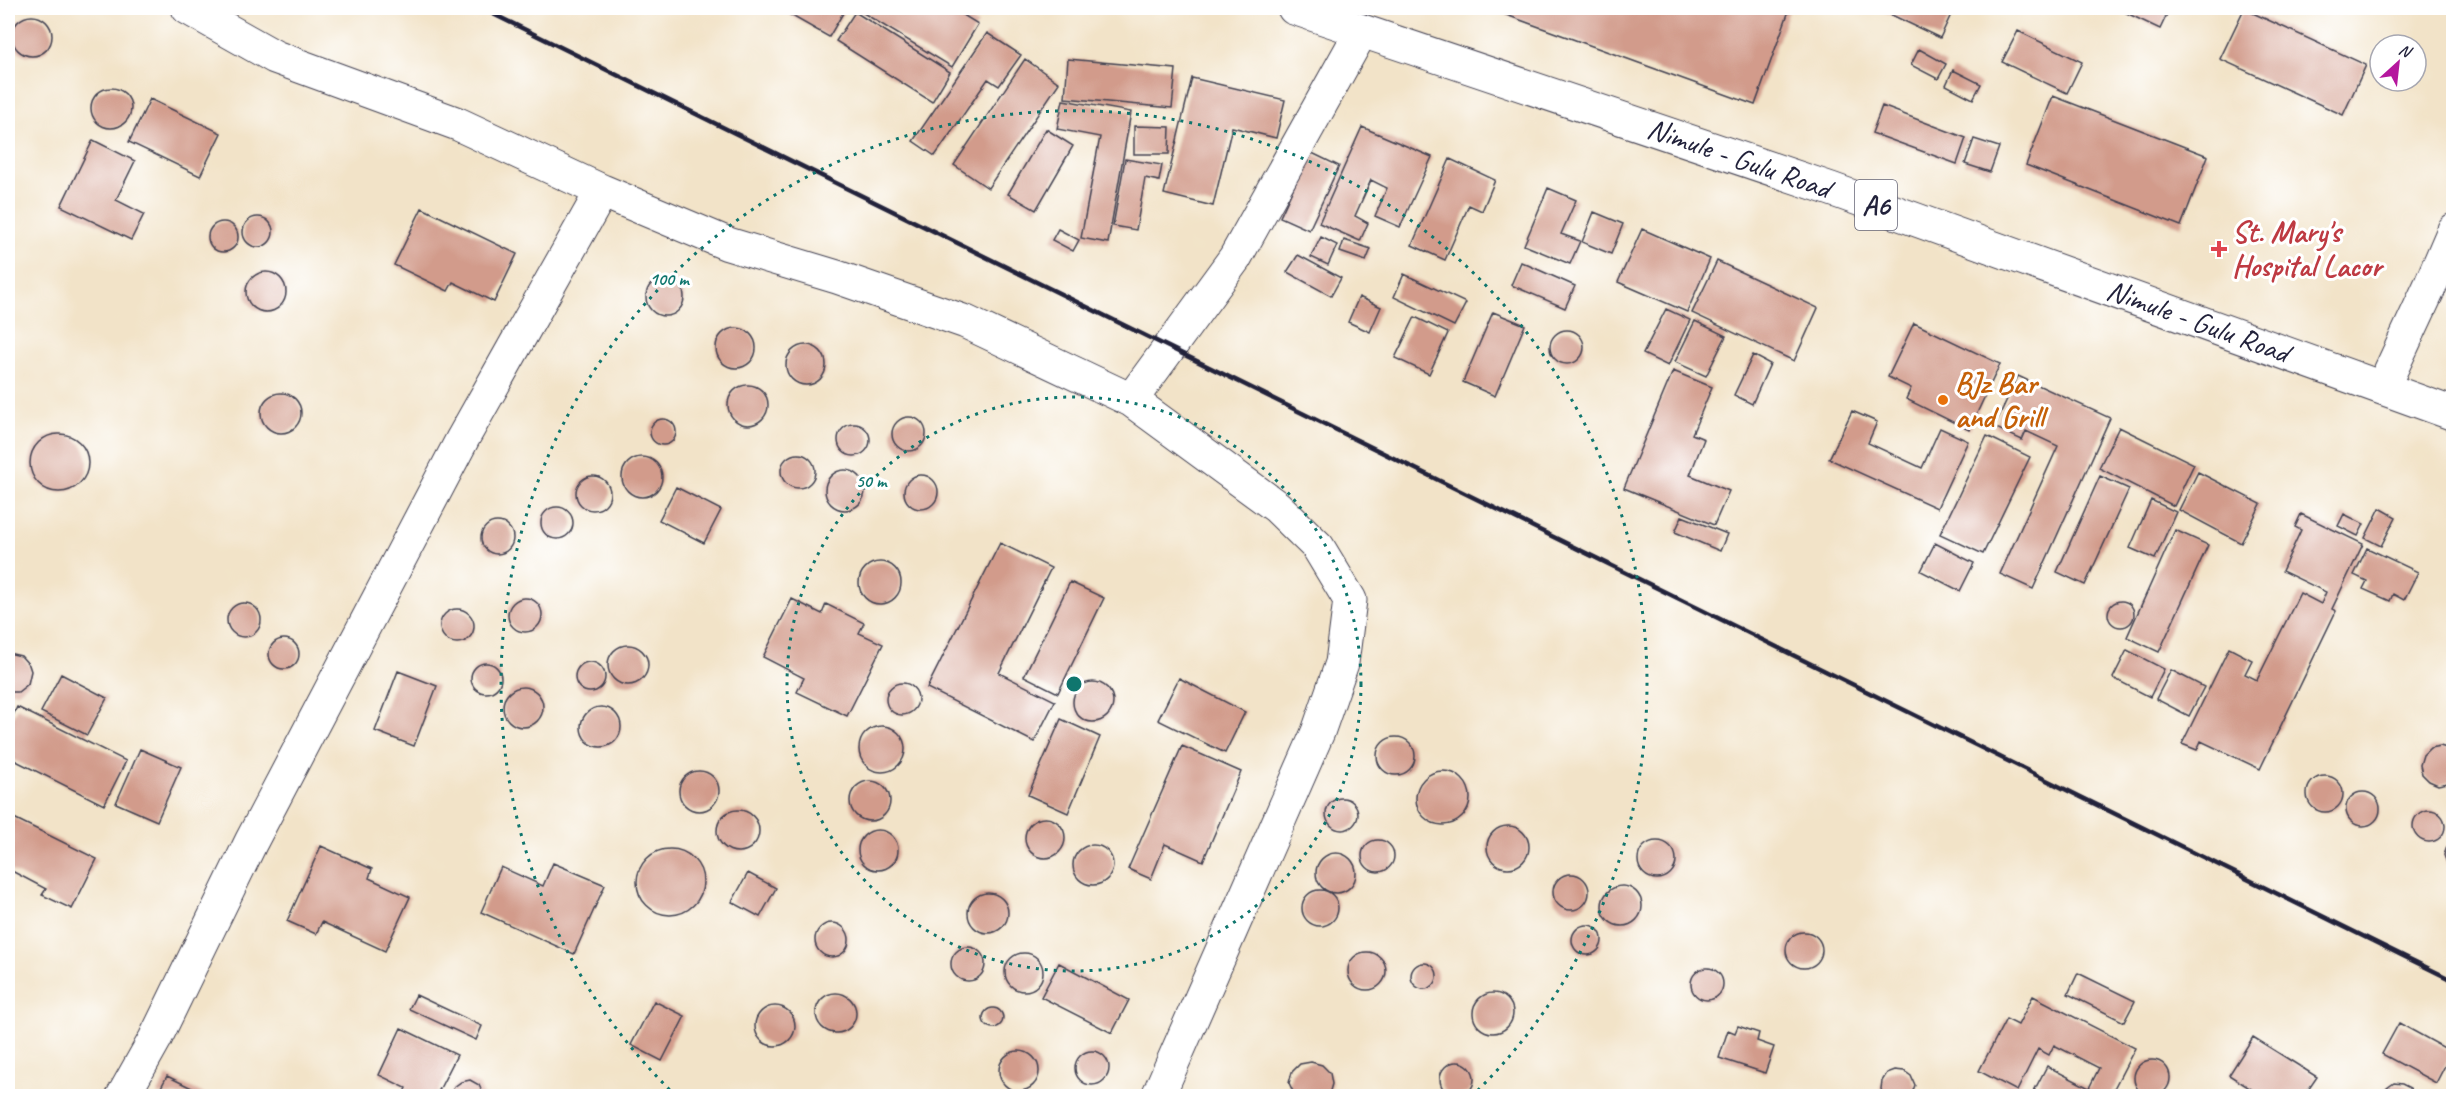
<svg xmlns="http://www.w3.org/2000/svg" width="2461" height="1104" viewBox="0 0 2461 1104" font-family="Caveat,sans-serif">
	<style>
		.building { fill: #d29b8b }
		.lines { fill: none; stroke-linecap: round; stroke-linejoin: round }
		.minor-casing { stroke: #413f50; stroke-width: 35 }
		.major-casing { stroke: #413f50; stroke-width: 35 }
		.minor { stroke: #fff; stroke-width: 33 }
		.major { stroke: #fff; stroke-width: 33 }
		.rail { stroke: #22223b; stroke-width: 4.5 }
		.ring { fill: none; stroke: #0f766e; stroke-width: 3; stroke-dasharray: 3 6 }
		.health-dot { fill: #e0444e; stroke: #fff; stroke-width: 2 }
		.food-dot { fill: #e8710a; stroke: #fff; stroke-width: 2 }
		.labels { text-anchor: middle; stroke-width: 6; stroke-linejoin: round; paint-order: stroke }
		.shield { fill: #fff; stroke: #646476; stroke-width: 1.5 }
		.shield-label { font-size: 28px; font-weight: bold; fill: #22223b }
		.street-label { font-size: 30px; fill: #22223b; stroke: #fff }
		.health-label { font-size: 30px; font-weight: bold; fill: #be3a42; stroke: #fff; text-anchor: start }
		.food-label { font-size: 30px; font-weight: bold; fill: #c56008; stroke: #fff; text-anchor: start }
		.centre { fill: #0f766e; stroke: #fff; stroke-width: 3 }
		.ring-label { font-size: 18px; text-anchor: middle; font-weight: bold; fill: #0f766e; stroke: #fff; stroke-width: 6; stroke-linejoin: round; paint-order: stroke }
	</style>
	<rect width="100%" height="100%" fill="#fff"/>
	<filter id="ink" filterUnits="userSpaceOnUse"><feTurbulence type="fractalNoise" baseFrequency=".0167" numOctaves="2"/><feDisplacementMap in="SourceGraphic" scale="12" xChannelSelector="R" yChannelSelector="G"/><feConvolveMatrix kernelMatrix="1 2 1 2 8 2 1 2 1" color-interpolation-filters="sRGB"/></filter>
	<filter id="wash" filterUnits="userSpaceOnUse"><feTurbulence type="fractalNoise" baseFrequency=".008" numOctaves="4" result="noise"/><feDisplacementMap in="SourceGraphic" scale="24" xChannelSelector="R" yChannelSelector="G"/><feGaussianBlur stdDeviation="1.35" result="paint"/><feColorMatrix in="noise" values="0 0 0 0 0 0 0 0 0 0 0 0 0 0 0 0 0 1.4 0 .05"/><feComposite in="paint" operator="in"/></filter>
	<g filter="url(#wash)">
		<rect width="100%" height="100%" fill="#f2e3c8"/>
		<g id="blocks">
			<path class="building" d="M778 8H846L829 37Z
				M855 8H952L978 24 952 67Z
				M1487 8H1790L1755 105Z
				M1877 8H1954L1940 38Z
				M2116 8H2170L2160 29Z
				M2244 9 2366 65 2343 115 2220 59Z
				M855 12 950 72 932 102 836 41Z
				M12 36a20 20 0 1 1 40 0a20 20 0 1 1-40 0Z
				M2018 31 2082 62 2067 93 2002 62Z
				M987 33 1021 55 999 86 988 79 935 156 913 141Z
				M1919 49 1946 64 1938 79 1911 65Z
				M1025 59 1059 83 988 188 954 165Z
				M1068 59 1176 69 1172 108 1065 98Z
				M1953 70 1981 84 1973 99 1946 85Z
				M1192 78 1285 100 1276 138 1232 127 1213 206 1164 194Z
				M91 108a20 20 0 1 1 40 0a20 20 0 1 1-40 0Z
				M2053 96 2208 156 2181 226 2026 165Z
				M150 99 221 133 200 176 129 142Z
				M1063 100 1131 112 1108 243 1081 238 1100 137 1057 129Z
				M1882 106 1966 138 1957 164 1872 133Z
				M1134 126 1170 127 1169 154H1134Z
				M1362 127 1432 157 1400 227 1375 216 1387 188 1371 180 1355 216 1368 223 1360 241 1319 223Z
				M1046 129 1073 146 1036 210 1008 194Z
				M1974 139 1999 147 1990 172 1965 164Z
				M93 140 135 161 116 200 144 214 131 240 61 206Z
				M1310 152 1339 166 1309 230 1280 217Z
				M1125 159 1162 165 1159 181 1145 178 1136 230 1113 226Z
				M1450 159 1495 180 1482 211 1469 205 1445 260 1412 245Z
				M1548 188 1576 200 1561 234 1580 241 1570 264 1524 245Z
				M422 208 517 254 494 302 453 282 448 291 394 265Z
				M1594 212 1623 224 1611 254 1582 242Z
				M243 232a15 15 0 1 1 30 0a15 15 0 1 1-30 0Z
				M208 237a15 15 0 1 1 30 0a15 15 0 1 1-30 0Z
				M1058 229 1079 240 1073 251 1052 240Z
				M1642 229 1710 259 1687 312 1618 282Z
				M1321 237 1337 245 1328 265 1311 257Z
				M1344 240 1371 249 1366 261 1340 252Z
				M1298 255 1341 278 1331 296 1287 272Z
				M1717 261 1818 308 1794 361 1692 313Z
				M1521 262 1575 286 1565 308 1511 285Z
				M246 292a20 20 0 1 1 40 0a20 20 0 1 1-40 0Z
				M1404 274 1466 303 1454 326 1394 297Z
				M646 297a19 19 0 1 1 38 0a19 19 0 1 1-38 0Z
				M1359 297 1381 307 1370 332 1348 322Z
				M1666 309 1690 320 1668 366 1643 354Z
				M1493 312 1525 325 1495 396 1463 382Z
				M1415 317 1448 333 1429 374 1395 358Z
				M1695 321 1726 336 1706 376 1675 362Z
				M1914 323 2000 364 1969 430 1906 399 1911 388 1888 377Z
				M716 348a20 20 0 1 1 40 0a20 20 0 1 1-40 0Z
				M1550 347a17 17 0 1 1 34 0a17 17 0 1 1-34 0Z
				M786 365a20 20 0 1 1 40 0a20 20 0 1 1-40 0Z
				M1753 355 1770 364 1752 404 1734 395Z
				M1673 371 1712 387 1692 434 1704 439 1690 475 1729 491 1714 525 1624 488Z
				M2018 376 2110 418 2033 589 2000 574 2058 446 2026 431 2022 440 1994 427Z
				M728 405a20 20 0 1 1 40 0a20 20 0 1 1-40 0Z
				M261 413a20 20 0 1 1 40 0a20 20 0 1 1-40 0Z
				M1852 411 1877 422 1868 443 1922 468 1940 428 1968 441 1937 508 1829 459Z
				M892 434a17 17 0 1 1 34 0a17 17 0 1 1-34 0Z
				M650 432a13 13 0 1 1 26 0a13 13 0 1 1-26 0Z
				M838 440a16 16 0 1 1 32 0a16 16 0 1 1-32 0Z
				M2119 427 2194 464 2174 506 2099 468Z
				M30 463a29 29 0 1 1 58 0a29 29 0 1 1-58 0Z
				M1987 436 2030 457 1983 554 1940 534Z
				M781 471a17 17 0 1 1 34 0a17 17 0 1 1-34 0Z
				M622 477a20 20 0 1 1 40 0a20 20 0 1 1-40 0Z
				M825 490a20 20 0 1 1 40 0a20 20 0 1 1-40 0Z
				M2198 472 2261 504 2241 543 2179 510Z
				M904 492a17 17 0 1 1 34 0a17 17 0 1 1-34 0Z
				M2100 476 2129 489 2085 585 2057 572Z
				M576 493a17 17 0 1 1 34 0a17 17 0 1 1-34 0Z
				M676 487 721 510 704 543 659 520Z
				M2151 500 2176 512 2155 559 2130 548Z
				M541 523a16 16 0 1 1 32 0a16 16 0 1 1-32 0Z
				M2380 508 2396 517 2381 546 2365 538Z
				M2301 514 2363 544 2332 609 2336 611 2260 769 2201 741 2197 750 2182 744 2229 648 2252 660 2245 674 2257 680 2300 593 2321 604 2326 592 2282 571 2301 530 2295 527Z
				M2344 514 2364 524 2358 536 2338 526Z
				M1682 516 1727 534 1720 551 1675 532Z
				M481 538a16 16 0 1 1 32 0a16 16 0 1 1-32 0Z
				M2175 530 2208 545 2159 652 2127 637Z
				M1000 543 1051 568 999 673 1055 701 1034 742 927 688Z
				M1935 543 1974 563 1960 591 1921 571Z
				M2367 548 2418 572 2404 600 2393 594 2390 601 2363 589 2367 581 2354 575Z
				M859 583a21 21 0 1 1 42 0a21 21 0 1 1-42 0Z
				M1070 582 1104 598 1058 693 1024 676Z
				M508 615a17 17 0 1 1 34 0a17 17 0 1 1-34 0Z
				M792 599 822 614 826 604 864 623 859 633 883 644 847 716 797 692 804 678 763 657Z
				M2108 614a13 13 0 1 1 26 0a13 13 0 1 1-26 0Z
				M227 620a17 17 0 1 1 34 0a17 17 0 1 1-34 0Z
				M440 626a17 17 0 1 1 34 0a17 17 0 1 1-34 0Z
				M269 654a15 15 0 1 1 30 0a15 15 0 1 1-30 0Z
				M608 665a20 20 0 1 1 40 0a20 20 0 1 1-40 0Z
				M2127 650 2164 669 2150 697 2113 678Z
				M8 653 21 656 29 665 31 671 28 684 18 692H8Z
				M575 677a15 15 0 1 1 30 0a15 15 0 1 1-30 0Z
				M471 678a15 15 0 1 1 30 0a15 15 0 1 1-30 0Z
				M2171 670 2204 687 2189 716 2156 699Z
				M398 671 437 686 414 746 375 731Z
				M61 674 107 698 87 735 41 712Z
				M1179 678 1245 712 1225 753 1158 720Z
				M1073 702a20 20 0 1 1 40 0a20 20 0 1 1-40 0Z
				M886 699a16 16 0 1 1 32 0a16 16 0 1 1-32 0Z
				M503 707a20 20 0 1 1 40 0a20 20 0 1 1-40 0Z
				M581 727a20 20 0 1 1 40 0a20 20 0 1 1-40 0Z
				M17 707 126 761 104 805 8 757V726Z
				M1061 719 1100 737 1068 813 1028 795Z
				M859 749a23 23 0 1 1 46 0a23 23 0 1 1-46 0Z
				M1377 756a19 19 0 1 1 38 0a19 19 0 1 1-38 0Z
				M1182 746 1241 772 1203 861 1165 844 1151 879 1128 869Z
				M2440 746 2450 749 2454 754V778L2448 783 2438 785 2429 781 2422 774 2420 765 2423 755 2430 748Z
				M140 749 181 767 157 821 116 803Z
				M679 791a20 20 0 1 1 40 0a20 20 0 1 1-40 0Z
				M1416 798a27 27 0 1 1 54 0a27 27 0 1 1-54 0Z
				M2307 794a18 18 0 1 1 36 0a18 18 0 1 1-36 0Z
				M850 801a20 20 0 1 1 40 0a20 20 0 1 1-40 0Z
				M2346 809a17 17 0 1 1 34 0a17 17 0 1 1-34 0Z
				M1326 814a16 16 0 1 1 32 0a16 16 0 1 1-32 0Z
				M717 831a21 21 0 1 1 42 0a21 21 0 1 1-42 0Z
				M2413 826a16 16 0 1 1 32 0a16 16 0 1 1-32 0Z
				M8 815 97 859 72 909 42 895 46 889 8 869Z
				M1025 838a20 20 0 1 1 40 0a20 20 0 1 1-40 0Z
				M1487 847a21 21 0 1 1 42 0a21 21 0 1 1-42 0Z
				M858 850a20 20 0 1 1 40 0a20 20 0 1 1-40 0Z
				M1362 856a16 16 0 1 1 32 0a16 16 0 1 1-32 0Z
				M1638 860a19 19 0 1 1 38 0a19 19 0 1 1-38 0Z
				M2454 841V871L2447 863 2444 855 2447 847Z
				M1073 865a20 20 0 1 1 40 0a20 20 0 1 1-40 0Z
				M321 846 372 869 369 878 410 897 385 951 322 922 316 934 287 921Z
				M637 882a33 33 0 1 1 66 0a33 33 0 1 1-66 0Z
				M1316 873a20 20 0 1 1 40 0a20 20 0 1 1-40 0Z
				M553 863 605 885 574 954 481 912 501 867 543 886Z
				M748 873 776 888 760 917 732 902Z
				M1553 892a18 18 0 1 1 36 0a18 18 0 1 1-36 0Z
				M1602 906a20 20 0 1 1 40 0a20 20 0 1 1-40 0Z
				M1302 908a18 18 0 1 1 36 0a18 18 0 1 1-36 0Z
				M968 913a20 20 0 1 1 40 0a20 20 0 1 1-40 0Z
				M815 940a17 17 0 1 1 34 0a17 17 0 1 1-34 0Z
				M1572 940a15 15 0 1 1 30 0a15 15 0 1 1-30 0Z
				M1786 950a18 18 0 1 1 36 0a18 18 0 1 1-36 0Z
				M951 964a17 17 0 1 1 34 0a17 17 0 1 1-34 0Z
				M1348 971a19 19 0 1 1 38 0a19 19 0 1 1-38 0Z
				M1005 972a19 19 0 1 1 38 0a19 19 0 1 1-38 0Z
				M1059 963 1129 1000 1112 1033 1041 997Z
				M1411 976a13 13 0 1 1 26 0a13 13 0 1 1-26 0Z
				M1691 984a16 16 0 1 1 32 0a16 16 0 1 1-32 0Z
				M2078 973 2135 1001 2124 1022 2068 994Z
				M1473 1013a20 20 0 1 1 40 0a20 20 0 1 1-40 0Z
				M816 1013a20 20 0 1 1 40 0a20 20 0 1 1-40 0Z
				M416 995 482 1026 476 1040 409 1009Z
				M2033 996 2135 1048 2110 1096 2092 1095 2091 1096H2040L2033 1093 2047 1066 2089 1088 2099 1068 2054 1045 2049 1055 2038 1049 2017 1091 1979 1071 2006 1019 2018 1025Z
				M654 1001 685 1016 662 1061 631 1045Z
				M755 1026a20 20 0 1 1 40 0a20 20 0 1 1-40 0Z
				M983 1018a10 10 0 1 1 20 0a10 10 0 1 1-20 0Z
				M2399 1023 2452 1052 2436 1083 2382 1054Z
				M1738 1026 1759 1033 1757 1041 1774 1047 1765 1073 1719 1058 1728 1030 1735 1033Z
				M401 1028 457 1055 436 1096H402L406 1088 379 1075Z
				M2253 1037 2317 1077 2304 1096H2262L2229 1075Z
				M999 1071a20 20 0 1 1 40 0a20 20 0 1 1-40 0Z
				M1075 1068a17 17 0 1 1 34 0a17 17 0 1 1-34 0Z
				M2134 1078a18 18 0 1 1 36 0a18 18 0 1 1-36 0Z
				M1311 1062 1322 1065 1330 1073 1332 1084 1329 1094 1327 1096H1295L1289 1083 1292 1072 1300 1064Z
				M1440 1079a17 17 0 1 1 34 0a17 17 0 1 1-34 0Z
				M1895 1070 1904 1071 1911 1076 1915 1085 1911 1096H1883L1881 1089 1882 1081 1887 1073Z
				M167 1076 208 1096 157 1095Z
				M470 1080 479 1085 484 1096H450L454 1087 461 1082Z
				M2394 1083 2402 1084 2410 1088 2415 1096H2382L2387 1088Z"/>
		</g>
	</g>
	<g filter="url(#ink)">
		<use href="#blocks" fill-opacity="0" stroke="#413f50" stroke-width="1.5"/>
		<g class="lines">
			<g class="minor-casing">
				<path id="minor" d="M188 8 275 57 458 124 602 191 728 244 837 277 966 322 1131 400 1277 507 1318 547 1350 600 1342 663 1318 732 1158 1096
					M2383 387 2430 286 2454 230
					M1131 400 1235 258 1361 32
					M123 1096 155 1039 251 842 463 438 602 191"/>
			</g>
			<g class="major-casing">
				<path id="major" d="M1294 8 1831 189 2454 414"/>
			</g>
			<use href="#minor" class="minor"/>
			<use href="#major" class="major"/>
			<path class="rail" d="M481 8 2454 981"/>
		</g>
	</g>
	<g class="ring">
		<circle cx="1074" cy="684" r="287"/>
		<path d="M676 1096A573 573 0 1 1 1472 1096"/>
	</g>
	<path class="health-dot" d="M2216 240h6v6h6v6h-6v6h-6v-6h-6v-6h6z"/>
	<circle class="food-dot" cx="1943" cy="400" r="6"/>
	<g class="labels">
		<rect class="shield" x="1855" y="180" width="42" height="50" rx="4.5"/>
		<g class="shield-label">
			<text x="1876" y="215">A6</text>
		</g>
		<g class="street-label">
			<text transform="translate(1739 158) rotate(19)" y="10">Nimule - Gulu Road</text>
			<text transform="translate(2198 321) rotate(20)" y="10">Nimule - Gulu Road</text>
		</g>
		<g class="health-label">
			<text x="2232" y="242">St. Mary's<tspan x="2232" dy="34">Hospital Lacor</tspan></text>
		</g>
		<g class="food-label">
			<text x="1955" y="393">BJz Bar<tspan x="1955" dy="34">and Grill</tspan></text>
		</g>
	</g>
	<circle cx="1074" cy="684" r="9" class="centre"/>
	<g class="ring-label">
		<text x="669" y="285">100 m</text>
		<text x="871" y="487">50 m</text>
	</g>
	<rect width="2461" height="1104" fill="none" stroke="#fff" stroke-width="30"/>
	<g transform="translate(2398 63) rotate(27)"><circle r="28" fill="#ffffff" stroke="#a7a7b1" stroke-width="1.5"/>
	<path d="M0-4.5L10 22L0 15L-10 22Z" fill="#b5179e"/>
	<text y="-9" font-size="16" font-weight="bold" text-anchor="middle" fill="#22223b">N</text>
	</g>
</svg>
